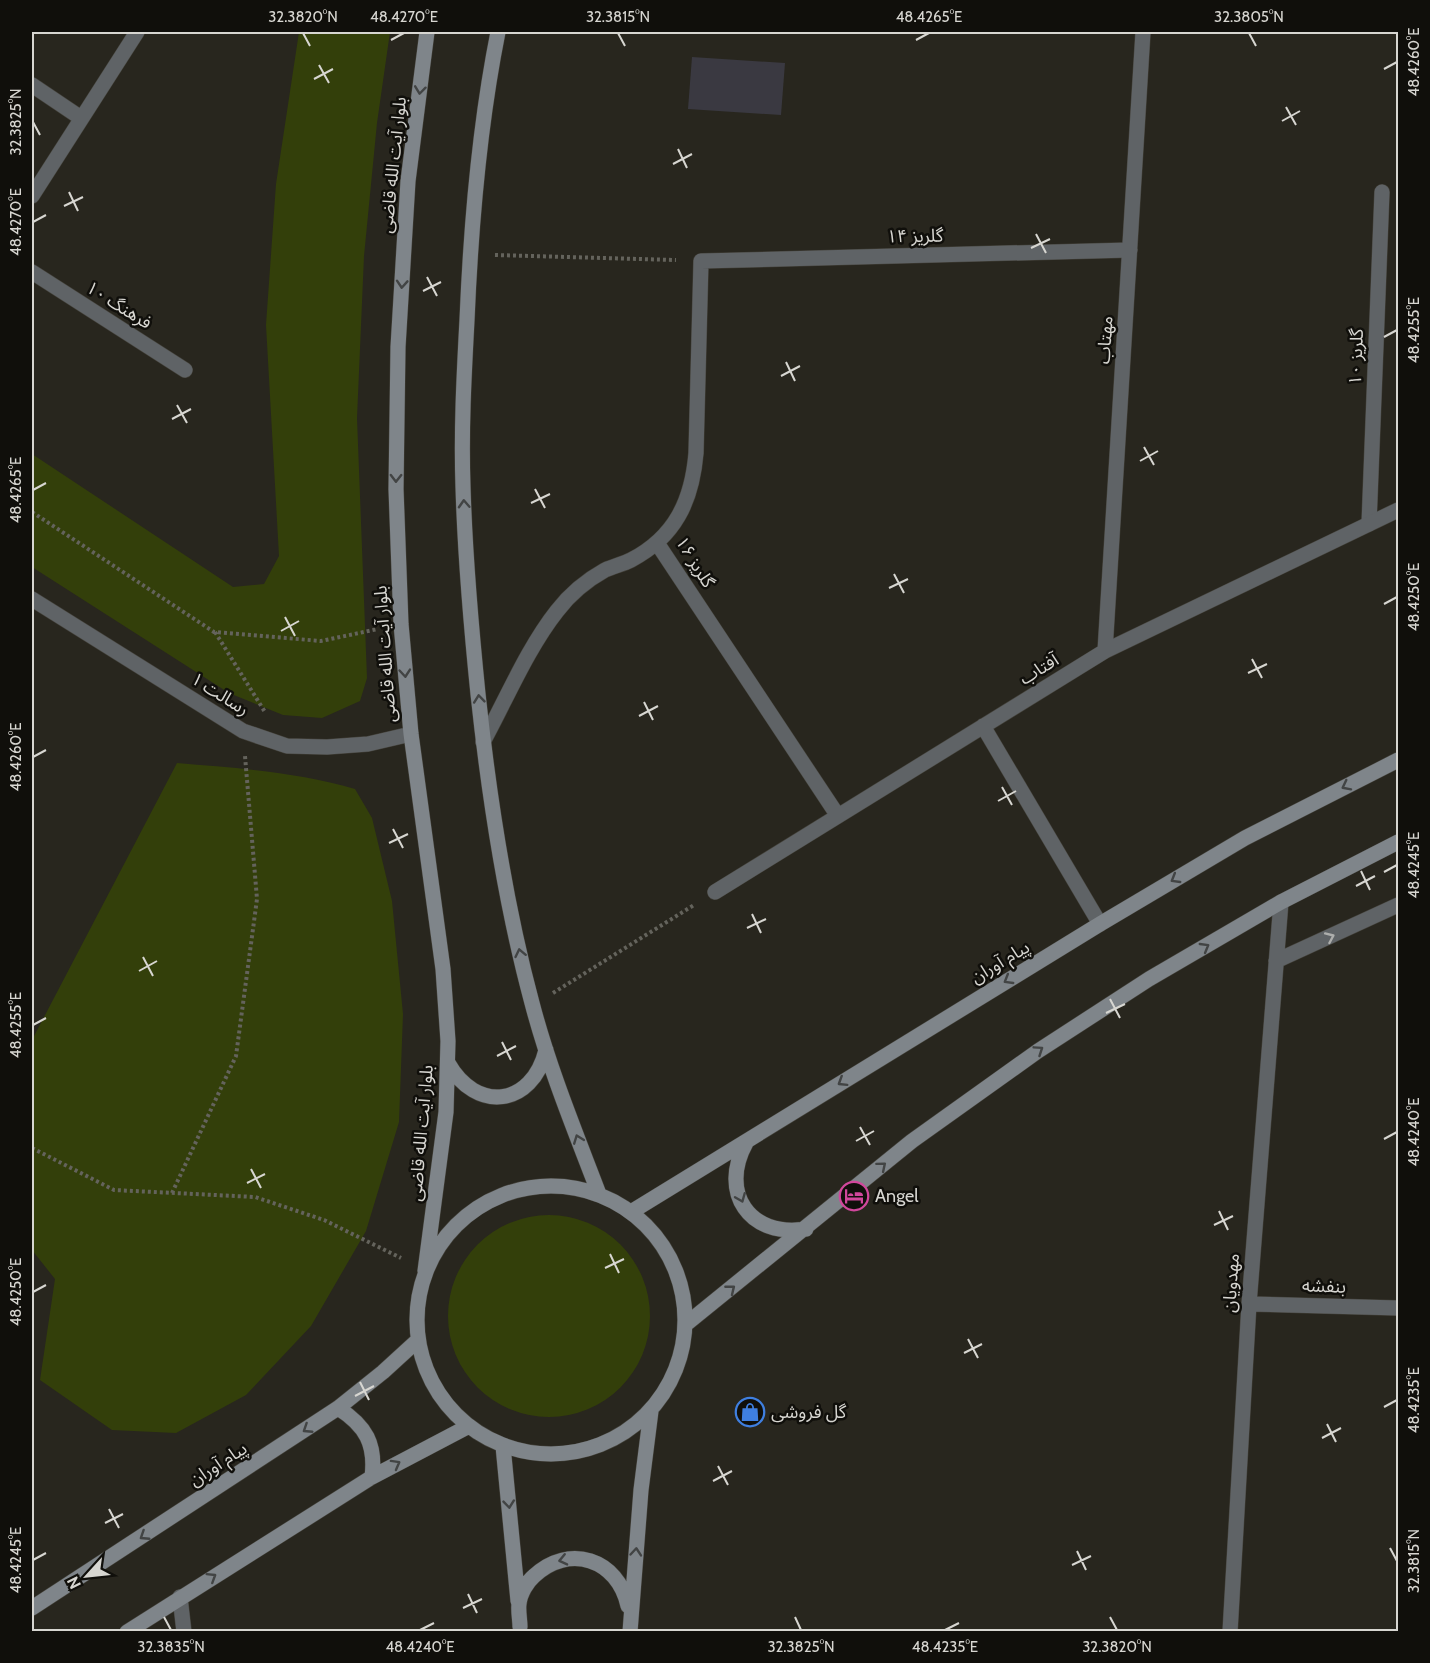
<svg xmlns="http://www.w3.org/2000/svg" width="1430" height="1663" viewBox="0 0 1430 1663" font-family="Cabin,'Noto Sans Arabic',sans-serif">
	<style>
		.green { fill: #333f0a }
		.building { fill: #3a3941 }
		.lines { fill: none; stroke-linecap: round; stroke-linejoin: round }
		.service-casing { stroke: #44423b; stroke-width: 16 }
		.minor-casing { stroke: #44423b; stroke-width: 16 }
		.secondary-casing { stroke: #44423b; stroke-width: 16 }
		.path { stroke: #64635c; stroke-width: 4; stroke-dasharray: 3 3; stroke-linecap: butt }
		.service { stroke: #5f6366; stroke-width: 15 }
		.minor { stroke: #5f6366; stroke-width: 15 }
		.secondary { stroke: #7f858a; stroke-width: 15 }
		.oneway { stroke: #424444 }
		.oneway2 { stroke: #adaeac }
		.ticks { fill: none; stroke: #d7d6d1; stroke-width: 2 }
		.labels { text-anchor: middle; stroke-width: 5; stroke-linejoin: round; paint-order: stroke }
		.street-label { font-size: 18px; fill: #d7d6d1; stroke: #100f0b }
		.poi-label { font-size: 18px; fill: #d7d6d1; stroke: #100f0b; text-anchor: start }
		.neatline { fill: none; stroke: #d7d6d1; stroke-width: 2 }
		.ticks-label { font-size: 15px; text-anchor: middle; fill: #d7d6d1 }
	</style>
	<rect width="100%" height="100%" fill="#28261e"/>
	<path class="green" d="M299 32H390L377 123 364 256 357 418 367 678 360 701 322 718 283 715 229 693 32 567V454L233 587 264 584 279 556 266 325 276 184Z
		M177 763C237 768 297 772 355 789L372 818 392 901 403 1014 399 1122 366 1231 311 1326 246 1395 176 1433 112 1430 40 1380 55 1279 32 1250V1040Z
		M448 1316a101 101 0 1 1 202 0a101 101 0 1 1-202 0Z"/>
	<path class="building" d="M692 57 785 63 781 115 688 109Z"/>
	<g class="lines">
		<g class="service-casing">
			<path id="service" d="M1369 524 1382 192"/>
		</g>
		<g class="minor-casing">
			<path id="minor" d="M32 85 81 118
				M32 196 137 32
				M32 272 185 370
				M657 543 838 816
				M32 599 243 731 287 746 327 747 368 744 411 734
				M1105 651 1143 32
				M983 726 1100 924
				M483 742C506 700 527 649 557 611 570 594 587 580 605 570 614 566 623 564 631 560 675 537 692 501 696 453L701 261 1130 250
				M715 892 1105 651 1398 510
				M1276 961 1398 905
				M1249 1304 1398 1308
				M180 1597 184 1632
				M1230 1632 1249 1304 1281 902"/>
		</g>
		<g class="secondary-casing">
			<path id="secondary" d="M498 32C479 127 471 223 467 320 464 376 461 431 463 487 465 556 471 625 478 694 489 797 505 903 532 1003 549 1068 575 1131 599 1194
				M448 1063C476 1113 532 1107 546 1050
				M746 1143C719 1192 749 1238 806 1229
				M417 1320a134 134 0 1 1 268 0a134 134 0 1 1-268 0Z
				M631 1212 1100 924 1245 838 1398 760
				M425 1271 446 1112 448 1041 443 969 411 734 401 624 396 489 398 347 408 181 427 32
				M685 1325 912 1141 1038 1051 1149 979 1281 902 1398 842
				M338 1408C366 1426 376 1444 372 1477
				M503 1446 518 1601
				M32 1608 338 1408 383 1372 418 1340
				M520 1627C520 1620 518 1611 519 1604 520 1594 527 1582 534 1576 569 1543 618 1559 628 1606
				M127 1632 372 1477 469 1426
				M630 1632 641 1490 651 1411"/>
		</g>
		<path class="path" d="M495 255 676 260
			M32 512 214 632 321 641 378 629
			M215 632 265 712
			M553 993 694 905
			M32 1148 114 1190 255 1197 324 1220 401 1258
			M172 1193 236 1056 257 899 245 756"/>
		<use href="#service" class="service"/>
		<use href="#minor" class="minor"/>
		<use href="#secondary" class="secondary"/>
	</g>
	<defs><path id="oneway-chevron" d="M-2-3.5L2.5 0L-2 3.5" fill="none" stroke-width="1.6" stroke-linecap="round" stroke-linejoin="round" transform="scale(1.5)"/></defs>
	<g class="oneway">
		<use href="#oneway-chevron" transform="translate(420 90) rotate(97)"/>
		<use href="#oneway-chevron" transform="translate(402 284) rotate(94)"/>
		<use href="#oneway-chevron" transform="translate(396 478) rotate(91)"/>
		<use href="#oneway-chevron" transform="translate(464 504) rotate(-93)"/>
		<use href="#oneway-chevron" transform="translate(405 673) rotate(85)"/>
		<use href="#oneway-chevron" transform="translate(479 699) rotate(-96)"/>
		<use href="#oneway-chevron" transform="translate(1346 786) rotate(153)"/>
		<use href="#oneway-chevron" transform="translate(1175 879) rotate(149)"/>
		<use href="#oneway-chevron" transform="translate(1205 947) rotate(-30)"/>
		<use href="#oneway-chevron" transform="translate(520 953) rotate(-102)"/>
		<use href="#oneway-chevron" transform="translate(1008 980) rotate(149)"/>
		<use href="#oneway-chevron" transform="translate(1039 1050) rotate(-34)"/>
		<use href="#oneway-chevron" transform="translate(842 1082) rotate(148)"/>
		<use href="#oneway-chevron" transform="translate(578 1139) rotate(-111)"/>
		<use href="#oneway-chevron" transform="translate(882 1166) rotate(-40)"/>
		<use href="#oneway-chevron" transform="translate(741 1198) rotate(68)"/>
		<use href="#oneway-chevron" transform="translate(731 1289) rotate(-39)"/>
		<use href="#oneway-chevron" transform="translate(307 1429) rotate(147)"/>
		<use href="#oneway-chevron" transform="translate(396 1464) rotate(-29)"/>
		<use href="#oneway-chevron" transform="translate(509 1504) rotate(84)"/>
		<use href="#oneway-chevron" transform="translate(144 1536) rotate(147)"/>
		<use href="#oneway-chevron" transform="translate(636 1552) rotate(-85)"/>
		<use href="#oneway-chevron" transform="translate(563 1560) rotate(167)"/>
		<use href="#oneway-chevron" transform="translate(212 1577) rotate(-32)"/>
	</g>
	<use class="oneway2" href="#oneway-chevron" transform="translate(1330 937) rotate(-24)"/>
	<path class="ticks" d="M303 33 310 46M618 33 625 46M1249 33 1256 46M391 40 404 33M916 40 929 33M319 65 329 83M1384 69 1397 62M314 79 333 69M1286 107 1296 125M1282 121 1300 111M33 122 40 135M678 149 687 168M673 164 692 154M69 192 78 211M64 206 83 197M33 222 46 215M1036 234 1046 253M1031 248 1050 239M427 277 437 296M423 291 441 282M1384 337 1397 330M786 362 795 381M781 376 800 366M177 405 187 423M172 419 191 409M1144 447 1154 465M1140 461 1158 451M535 489 545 508M33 490 46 483M531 503 550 494M894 574 904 593M889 588 908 579M1384 604 1397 597M285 617 295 636M281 631 299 621M1252 659 1262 678M1248 673 1267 664M644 702 653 720M639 716 658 706M33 757 46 750M1002 787 1012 805M998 801 1016 791M393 829 403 848M389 843 408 834M1361 871 1370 890M1384 872 1397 865M1356 886 1375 876M752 914 761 933M747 928 766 919M143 957 153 976M139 971 157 961M1110 999 1120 1018M1106 1013 1125 1004M33 1025 46 1018M502 1042 511 1060M497 1056 516 1046M860 1127 870 1145M1384 1139 1397 1132M856 1141 874 1131M251 1169 261 1188M247 1183 265 1174M1219 1211 1228 1230M1214 1225 1233 1216M610 1254 619 1273M605 1268 624 1259M33 1292 46 1285M968 1339 978 1358M964 1353 982 1344M360 1382 369 1400M355 1396 374 1386M1384 1407 1397 1400M1327 1424 1336 1442M1322 1438 1341 1428M718 1466 728 1485M713 1481 732 1471M109 1509 119 1528M105 1523 123 1514M1390 1548 1397 1561M1077 1551 1086 1570M33 1560 46 1553M1072 1565 1091 1556M468 1594 477 1613M463 1608 482 1599M164 1617 171 1630M795 1617 801 1630M1110 1617 1117 1630M420 1630 434 1623M945 1630 959 1623"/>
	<defs>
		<g id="hotel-ring" transform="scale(1.5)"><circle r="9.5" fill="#100f0b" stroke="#d1479c" stroke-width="1.5"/><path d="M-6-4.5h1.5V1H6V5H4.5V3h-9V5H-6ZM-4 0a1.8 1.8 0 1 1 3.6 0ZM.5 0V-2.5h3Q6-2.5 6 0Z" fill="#d1479c"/></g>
		<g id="shop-ring" transform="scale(1.5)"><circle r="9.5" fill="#100f0b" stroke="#3f7fe0" stroke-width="1.5"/><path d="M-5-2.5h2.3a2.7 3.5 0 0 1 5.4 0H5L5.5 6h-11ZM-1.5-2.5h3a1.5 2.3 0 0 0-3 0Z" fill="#3f7fe0"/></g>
	</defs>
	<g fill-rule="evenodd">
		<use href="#hotel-ring" x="854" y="1196"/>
		<use href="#shop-ring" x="750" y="1412"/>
	</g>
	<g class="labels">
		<g class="street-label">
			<text transform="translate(393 165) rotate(-84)" y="6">بلوار آیت ‌الله قاضی</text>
			<text transform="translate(915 236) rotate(-1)" y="6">گلریز ۱۴</text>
			<text transform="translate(119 305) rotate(32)" y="6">فرهنگ ۱۰</text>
			<text transform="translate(1105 340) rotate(-86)" y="6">مهتاب</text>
			<text transform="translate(1356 357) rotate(-88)" y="6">گلریز ۱۰</text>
			<text transform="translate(695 562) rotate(58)" y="6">گلریز ۱۶</text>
			<text transform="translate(385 654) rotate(-94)" y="6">بلوار آیت ‌الله قاضی</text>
			<text transform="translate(1039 669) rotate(-32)" y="6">آفتاب</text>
			<text transform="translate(220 694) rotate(32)" y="6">رسالت ۱</text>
			<text transform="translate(1000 962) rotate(-31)" y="6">پیام آوران</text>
			<text transform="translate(421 1133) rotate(-85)" y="6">بلوار آیت ‌الله قاضی</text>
			<text transform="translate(1231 1283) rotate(-86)" y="6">مهدویان</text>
			<text transform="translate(1324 1286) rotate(2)" y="6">بنفشه</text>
			<text transform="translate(218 1464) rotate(-33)" y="6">پیام آوران</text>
		</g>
		<g class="poi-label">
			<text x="875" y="1202">Angel</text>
			<text x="771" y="1418">گل فروشی</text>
		</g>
	</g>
	<rect width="1430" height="1663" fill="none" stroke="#100f0b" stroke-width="66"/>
	<g transform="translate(87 1576) rotate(243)" stroke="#100f0b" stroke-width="4.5" paint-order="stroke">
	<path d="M0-4.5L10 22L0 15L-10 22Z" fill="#d7d6d1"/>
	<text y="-9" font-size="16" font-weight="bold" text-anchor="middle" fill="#d7d6d1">N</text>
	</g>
	<rect x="33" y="33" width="1364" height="1597" class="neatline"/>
	<g class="ticks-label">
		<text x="303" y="22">32.3820°N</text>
		<text x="404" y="22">48.4270°E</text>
		<text x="618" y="22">32.3815°N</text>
		<text x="929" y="22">48.4265°E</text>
		<text x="1249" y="22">32.3805°N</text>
		<text transform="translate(1414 62) rotate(-90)" y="5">48.4260°E</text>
		<text transform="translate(16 122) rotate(-90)" y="5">32.3825°N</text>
		<text transform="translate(16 222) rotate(-90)" y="5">48.4270°E</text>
		<text transform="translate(1414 330) rotate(-90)" y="5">48.4255°E</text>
		<text transform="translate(16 490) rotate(-90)" y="5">48.4265°E</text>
		<text transform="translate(1414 597) rotate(-90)" y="5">48.4250°E</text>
		<text transform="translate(16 757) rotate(-90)" y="5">48.4260°E</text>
		<text transform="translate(1414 865) rotate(-90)" y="5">48.4245°E</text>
		<text transform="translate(16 1025) rotate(-90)" y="5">48.4255°E</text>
		<text transform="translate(1414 1132) rotate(-90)" y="5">48.4240°E</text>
		<text transform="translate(16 1292) rotate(-90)" y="5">48.4250°E</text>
		<text transform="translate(1414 1400) rotate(-90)" y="5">48.4235°E</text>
		<text transform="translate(16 1560) rotate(-90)" y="5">48.4245°E</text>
		<text transform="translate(1414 1561) rotate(-90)" y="5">32.3815°N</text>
		<text x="171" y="1652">32.3835°N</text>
		<text x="420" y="1652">48.4240°E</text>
		<text x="801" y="1652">32.3825°N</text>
		<text x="945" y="1652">48.4235°E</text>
		<text x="1117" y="1652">32.3820°N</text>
	</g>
</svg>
